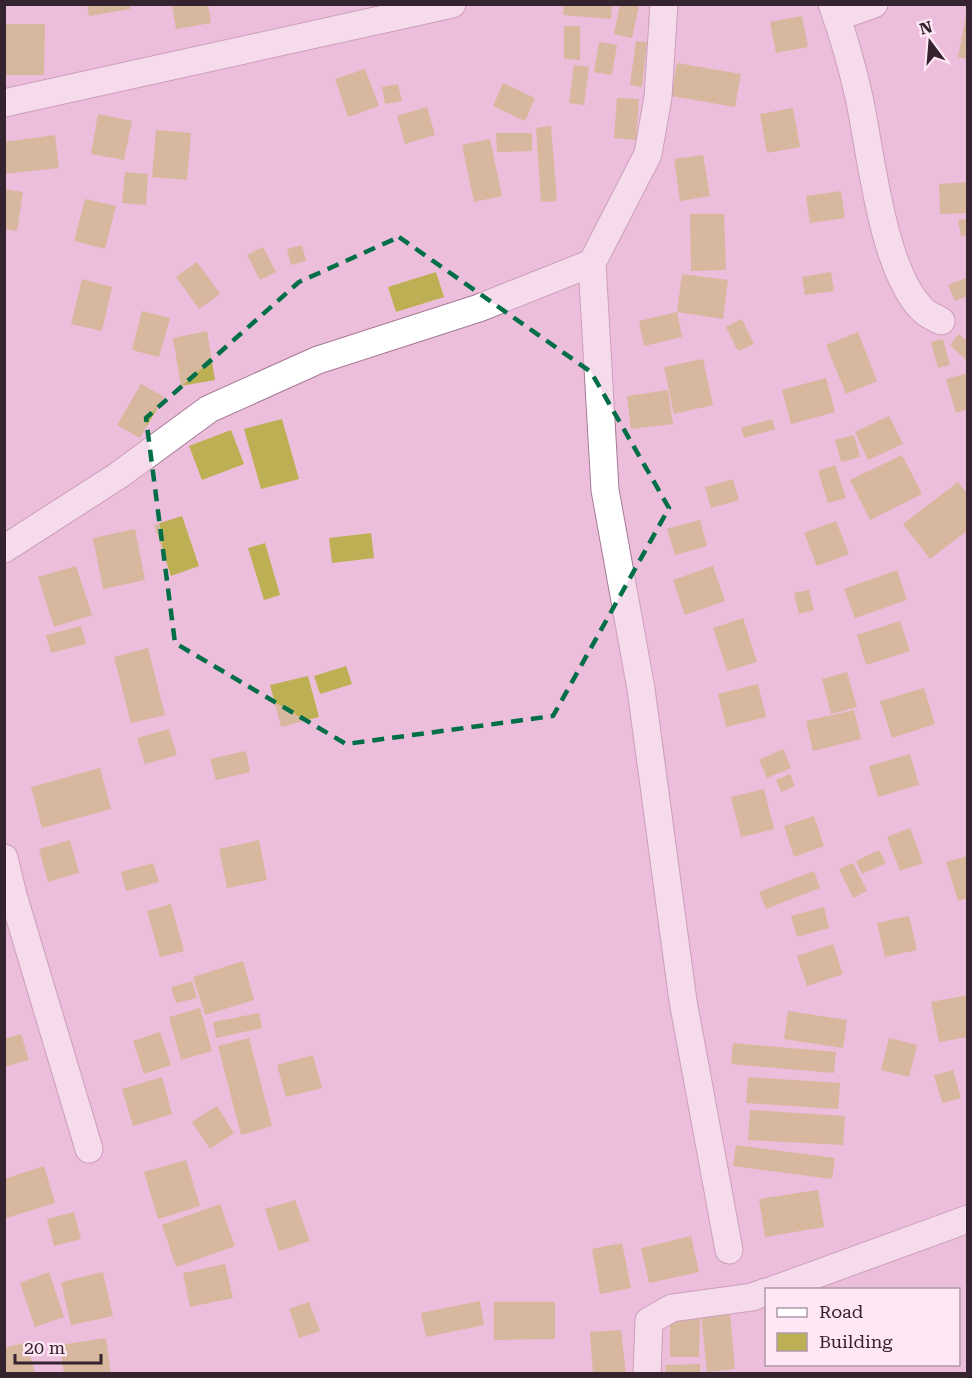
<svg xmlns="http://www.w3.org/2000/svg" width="972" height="1378" viewBox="0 0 972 1378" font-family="'Roboto Serif',serif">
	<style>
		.building { fill: #bdaf54 }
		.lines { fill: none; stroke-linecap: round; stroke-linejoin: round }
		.minor-casing { stroke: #a57a96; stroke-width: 29 }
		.minor { stroke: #fff; stroke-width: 27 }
		.marked { fill: none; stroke: #006f48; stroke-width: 4.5; stroke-dasharray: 12 8; stroke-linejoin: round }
	</style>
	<rect width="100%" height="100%" fill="#edbedb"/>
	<path class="building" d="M87 4H130V9L89 16Z
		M172 4H208L211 23 176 29Z
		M564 4H612L611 19 563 15Z
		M620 4 639 5 632 38 614 34Z
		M966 15H968V59L958 57Z
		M802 16 808 47 776 53 770 22Z
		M4 24H45L44 75H4Z
		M564 26H580V60L564 59Z
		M636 41 647 42 642 87 630 85Z
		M599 42 617 45 612 75 594 72Z
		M677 63 741 74 735 107 671 96Z
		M574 65 589 67 584 105 569 103Z
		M365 69 379 106 348 117 335 79Z
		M503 83 535 98 525 121 493 106Z
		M398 84 402 101 385 104 382 87Z
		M617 98 639 99 636 140 614 138Z
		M427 107 435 135 405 144 397 116Z
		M793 108 800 147 767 153 760 114Z
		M98 114 132 121 124 160 91 154Z
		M551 126 557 201 541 202 536 128Z
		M156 130 191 133 187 180 152 177Z
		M496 133H532V151L497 152Z
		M55 135 59 168 4 174V142Z
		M490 139 502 196 474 202 462 145Z
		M703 155 710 196 680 201 674 159Z
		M125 172 148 174 146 205 122 203Z
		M968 182V213L940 214 939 184Z
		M4 189 23 192 17 231 4 229Z
		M841 191 845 218 810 223 806 196Z
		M85 199 116 206 105 249 74 241Z
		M690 214H724L726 270 691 271Z
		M968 219V235L961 236 958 220Z
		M302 245 306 261 291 265 287 249Z
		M263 247 276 272 260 280 247 255Z
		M197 262 220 294 199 309 176 277Z
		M436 272 444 297 396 312 388 287Z
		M831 272 834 291 805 295 802 277Z
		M682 274 728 280 723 319 677 312Z
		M968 277V296L955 301 948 285Z
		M82 279 112 287 102 331 71 324Z
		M142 311 170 318 159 357 132 350Z
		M677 312 682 337 644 346 639 321Z
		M742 319 754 344 738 351 726 327Z
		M207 331 215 380 181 386 173 338Z
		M858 332 877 381 846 394 826 345Z
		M959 334 968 342 966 360 950 345Z
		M943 339 950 365 938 368 931 342Z
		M703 359 713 405 674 414 664 367Z
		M968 373V409L956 413 946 379Z
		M826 378 835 412 791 424 782 390Z
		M141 384 164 397 140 438 117 425Z
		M668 390 673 424 631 429 627 396Z
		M889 416 903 444 868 460 855 432Z
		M282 419 299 479 261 489 244 429Z
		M772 419 775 429 744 438 741 428Z
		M231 430 244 464 202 480 189 446Z
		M854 435 860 457 841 462 835 440Z
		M902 455 922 494 870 520 850 480Z
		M835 465 846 498 828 503 818 471Z
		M733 479 739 500 711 508 705 487Z
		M958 482 968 495V530L930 559 903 524Z
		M182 516 199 566 171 576 154 525Z
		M700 520 707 546 675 555 667 529Z
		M836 521 849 554 817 566 804 533Z
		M135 529 145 580 103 589 93 538Z
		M371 533 374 558 332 563 329 538Z
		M265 543 280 595 264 600 248 548Z
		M76 566 92 615 54 627 38 577Z
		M713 566 725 601 685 615 673 580Z
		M897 570 907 600 855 618 844 589Z
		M809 590 814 610 799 614 794 593Z
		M743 618 757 662 727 671 713 628Z
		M900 621 910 651 866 665 857 635Z
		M81 626 86 644 51 653 46 635Z
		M148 648 165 715 131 723 114 657Z
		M346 666 352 684 320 694 314 676Z
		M847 672 857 707 831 714 822 679Z
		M308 676 319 717 281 727 270 685Z
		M758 684 766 717 726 727 718 694Z
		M924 688 935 724 892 738 880 701Z
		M854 710 861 739 813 751 806 721Z
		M169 729 177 755 145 764 137 738Z
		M783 749 791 768 767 778 759 760Z
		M246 751 250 772 216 780 210 759Z
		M910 754 919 785 878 797 869 766Z
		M100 768 111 809 42 828 31 787Z
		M790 774 795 786 781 792 776 780Z
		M764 789 774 829 741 837 731 797Z
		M814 816 824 846 794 857 784 826Z
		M910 828 923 863 900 871 887 837Z
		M70 840 79 873 48 882 39 849Z
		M259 840 267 880 227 888 219 849Z
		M879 850 886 863 862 874 856 861Z
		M968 856V898L958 901 946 862Z
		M153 863 159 882 126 891 121 872Z
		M853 863 867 891 853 898 839 869Z
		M814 871 820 888 766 909 759 892Z
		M171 904 184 951 160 957 147 911Z
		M824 907 829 928 797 937 791 916Z
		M909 916 917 950 885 957 877 923Z
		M833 944 843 974 807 986 797 956Z
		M243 961 254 1000 205 1015 193 977Z
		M192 981 197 998 176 1003 171 987Z
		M968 995V1037L939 1042 931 1002Z
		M200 1008 212 1051 181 1060 169 1017Z
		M788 1011 847 1020 843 1048 784 1039Z
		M259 1013 262 1028 216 1038 213 1022Z
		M160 1032 171 1065 144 1074 133 1041Z
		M21 1034 29 1060 4 1067V1039Z
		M249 1038 272 1126 241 1135 218 1046Z
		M889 1038 917 1045 909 1077 881 1070Z
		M733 1043 836 1052 834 1073 731 1064Z
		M313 1055 322 1088 286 1097 277 1065Z
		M953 1070 961 1098 942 1103 934 1075Z
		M162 1077 172 1114 133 1126 122 1089Z
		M748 1077 840 1083 838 1109 746 1103Z
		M217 1106 234 1133 210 1149 192 1122Z
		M750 1110 845 1116 843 1145 748 1140Z
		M736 1145 835 1158 832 1179 733 1166Z
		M186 1160 200 1206 158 1219 144 1172Z
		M44 1166 55 1203 6 1218 4 1179Z
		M818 1190 824 1227 765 1237 759 1199Z
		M295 1200 310 1241 279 1251 265 1209Z
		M220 1204 235 1246 176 1267 162 1225Z
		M74 1212 81 1239 54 1246 47 1219Z
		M691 1236 699 1272 649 1283 641 1248Z
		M622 1243 631 1288 600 1294 592 1249Z
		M225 1264 233 1298 190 1307 183 1273Z
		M49 1272 64 1317 35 1327 20 1283Z
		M103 1272 113 1316 71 1325 61 1282Z
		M480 1301 484 1325 426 1337 421 1313Z
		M309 1302 320 1331 299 1338 289 1309Z
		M494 1302H555V1339L494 1340Z
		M730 1313 735 1369 707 1372 701 1315Z
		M670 1314 700 1315 699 1357H670Z
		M621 1330 626 1374H593L590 1332Z
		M106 1338 111 1374H64L60 1345Z
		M27 1342 35 1374H4V1348Z
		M700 1364V1374H666L665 1365Z"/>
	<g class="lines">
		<g class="minor-casing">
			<path id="minor" d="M664 4 658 97 648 154 592 263 605 490 641 689 683 1001 729 1250
				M832 4C843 34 852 66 859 97 871 152 882 274 925 312 930 316 936 318 941 321
				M837 17 874 4
				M4 103 452 4
				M4 549 119 475 209 409 318 360 479 308 592 263
				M4 858 13 895 89 1149
				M773 1290 968 1219
				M647 1374 649 1321 672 1308 752 1297 766 1292"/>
		</g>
		<use href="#minor" class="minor"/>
	</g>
	<path d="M0 0H972V1378H0ZM399 237 591 372 669 508 553 716 346 744 175 643 146 418 299 282Z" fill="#edbedb" fill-opacity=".55" fill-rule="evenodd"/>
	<path class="marked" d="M399 237 591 372 669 508 553 716 346 744 175 643 146 418 299 282Z"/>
	<rect width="972" height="1378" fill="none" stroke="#35232f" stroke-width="12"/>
	<rect x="765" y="1288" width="195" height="78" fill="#ffe7f6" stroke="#ae99a6" stroke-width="1.5"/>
	<rect x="777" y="1308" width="30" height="9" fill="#ffffff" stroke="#ae99a6" stroke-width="1.5"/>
	<text x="819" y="1318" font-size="18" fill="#35232f">Road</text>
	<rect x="777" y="1333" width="30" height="18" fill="#bdaf54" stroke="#ae99a6" stroke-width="1.5"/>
	<text x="819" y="1348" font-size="18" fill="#35232f">Building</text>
	<g transform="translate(930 42) rotate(344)" stroke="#ffe7f6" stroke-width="4.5" paint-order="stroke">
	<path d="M0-4.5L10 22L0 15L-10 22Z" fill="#35232f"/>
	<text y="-9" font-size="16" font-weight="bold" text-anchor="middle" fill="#35232f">N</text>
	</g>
	<path d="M15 1354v9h86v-9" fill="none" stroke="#35232f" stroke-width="3"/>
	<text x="24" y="1354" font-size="18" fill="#35232f" stroke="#ffe7f6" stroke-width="4.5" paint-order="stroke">20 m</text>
</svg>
